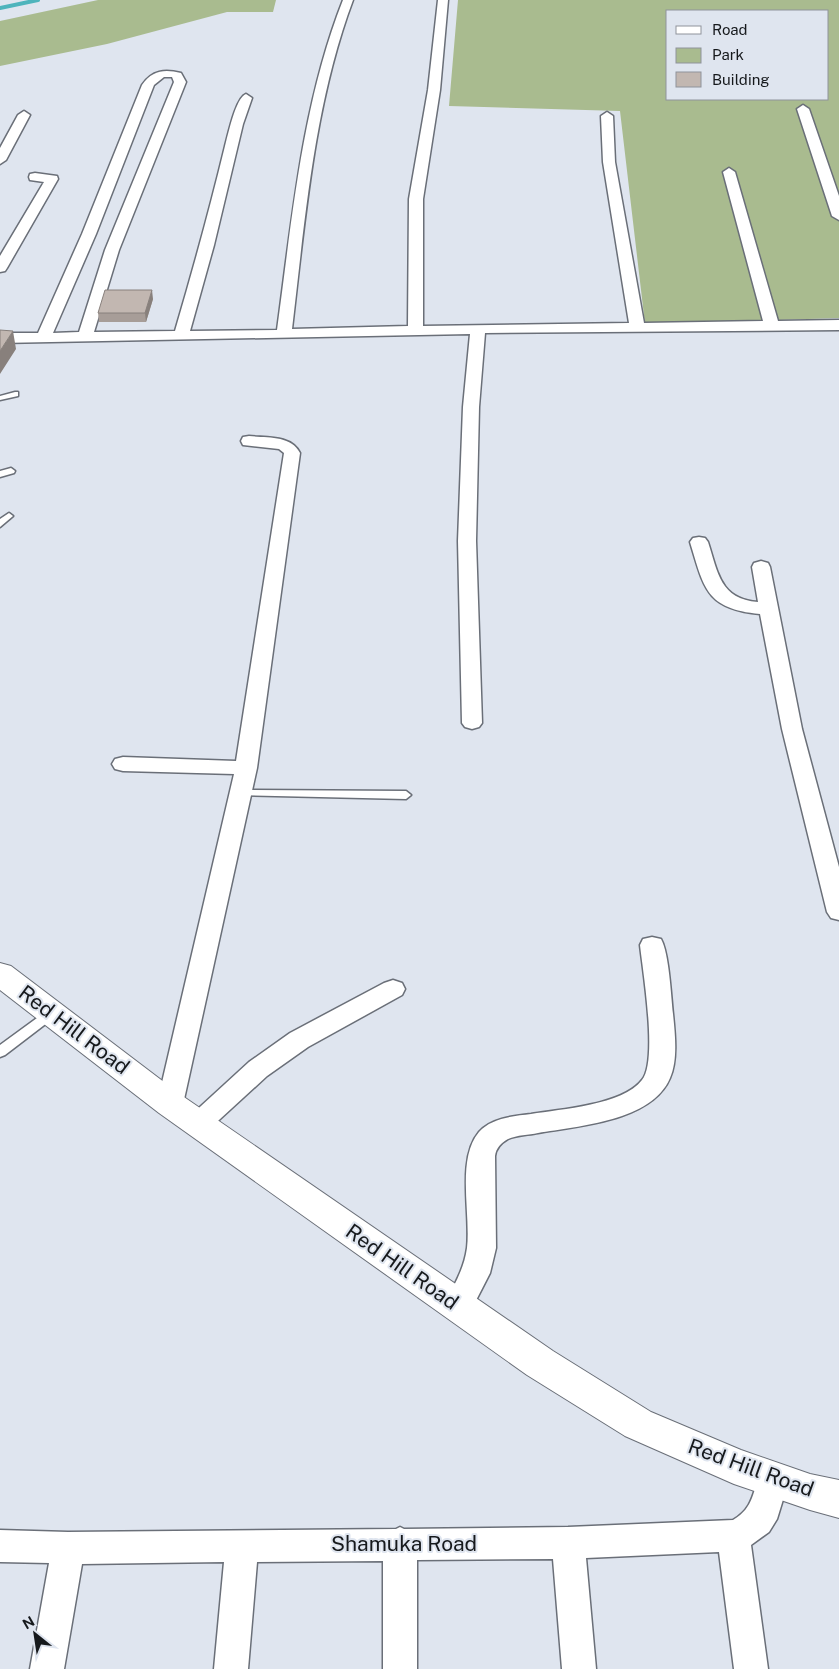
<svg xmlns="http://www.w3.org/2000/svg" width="839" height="1669" viewBox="0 0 839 1669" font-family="'Public Sans',sans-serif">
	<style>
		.green { fill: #a9bb8f; fill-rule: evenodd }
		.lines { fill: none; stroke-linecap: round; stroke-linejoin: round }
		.stream { stroke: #4eb4bc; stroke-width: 4 }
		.service-casing { stroke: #6a6f78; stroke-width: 3 }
		.minor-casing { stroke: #6a6f78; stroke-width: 3 }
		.tertiary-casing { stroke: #6a6f78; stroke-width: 2 }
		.service { fill: #fff; fill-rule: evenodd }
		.minor { fill: #fff; fill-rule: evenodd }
		.tertiary { fill: #fff; fill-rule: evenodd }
		.wall { fill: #a79d98 }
		.shaded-wall { fill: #88807c }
		.building { fill: #c2b7b1; stroke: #88807c }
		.labels { text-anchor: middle; stroke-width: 4; stroke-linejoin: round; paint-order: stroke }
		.near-street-label { font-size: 21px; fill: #16191c; stroke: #dfe5ef }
	</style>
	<rect width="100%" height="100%" fill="#dfe5ef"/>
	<path class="green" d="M98 0H276L273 12H227L107 44 0 66V21Z
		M458 0H839V318L645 324 620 111 449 106ZM668 11H828V99H668Z"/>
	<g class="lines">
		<path class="stream" d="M0 8 38 0"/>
		<g class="service-casing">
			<path id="service" d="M15 392H18V396L0 400V396Z
				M11 468 15 471 14 473 0 477V471Z
				M9 513 13 516 0 527V519Z
				M240 790 406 791 411 795 406 799 236 795 235 793Z
				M52 1008 56 1010 58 1013 56 1016 5 1055 0 1057V1045L48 1010Z"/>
		</g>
		<g class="minor-casing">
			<path id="minor" d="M343 0H353C314 104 305 220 292 329L408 326 409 199 428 90 438 0H448L440 90 423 199V326L629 323 603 162 601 116 607 112 613 116 615 162 644 323 763 321 723 172 729 168 735 172 778 321 839 320V330L485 333 479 407 476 541 482 723 479 727 472 729 465 727 462 723 458 541 463 407 470 334 0 343V333H38L82 234 142 85C152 70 165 69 181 73L186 82 119 250 94 332 175 331C193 270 210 208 225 146 228 135 236 97 246 94L252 98 243 124 214 245 190 331 277 330C292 220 302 104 343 0ZM164 77H172L174 82 105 250 79 332 53 333 96 234 154 85Z
				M803 105 809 109 839 196V220L832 216 797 109Z
				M24 111 30 115 6 160 0 164V148L18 115Z
				M35 173 57 176 58 179 7 268 5 271 0 272V256L44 182 30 180 29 177 30 174Z
				M249 436C267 438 291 435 300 453L257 768 183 1104 179 1111 170 1114 161 1111 157 1104 234 774 123 771 115 769 112 764 115 759 123 757 236 761 284 453 279 449 243 445 241 441 243 437Z
				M699 537 705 538 708 542C718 573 720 599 758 602L752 567 754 563 761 561 768 563 770 567 802 729 839 867V920L831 918 827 912 782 729 760 614C706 609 704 588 690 542L693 538Z
				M652 937 661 939C669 953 671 996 673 1014 675 1034 678 1060 670 1078 652 1121 579 1126 538 1133 529 1135 517 1135 508 1139 501 1143 496 1148 495 1156L496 1248 490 1273 468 1316 458 1320 448 1316 443 1307C453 1287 464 1270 467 1248 471 1214 456 1159 479 1132 491 1118 514 1116 531 1114 561 1109 623 1105 642 1080 658 1061 643 972 640 945L643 939Z
				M393 980 402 983 405 989 402 995 308 1047 267 1076 207 1131 198 1134 189 1131 185 1124 189 1117 249 1062 290 1033 384 983Z
				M773 1465 784 1469 789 1480 777 1519 769 1532 751 1545 768 1669H734L719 1552 586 1558 596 1669H562L553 1559 417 1560V1669H383V1561L257 1562 248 1669H214L224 1562 82 1564 64 1669H30L49 1563 0 1562V1530L68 1532 396 1529 400 1527 404 1529 568 1527 733 1520C755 1507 752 1491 762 1469Z"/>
		</g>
		<g class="tertiary-casing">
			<path id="tertiary" d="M0 963 11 966 181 1095 553 1351 651 1412 741 1450 810 1474 839 1480V1518L810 1510 734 1484 625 1436 527 1375 159 1113 0 990Z"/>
		</g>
		<use href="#service" class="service"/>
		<use href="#minor" class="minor"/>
		<use href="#tertiary" class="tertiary"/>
	</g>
	<path class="wall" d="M153 299 146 322H99L98 313Z"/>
	<path class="shaded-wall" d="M152 290 153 299 146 322 145 313Z
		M13 331 16 349 0 374V351Z"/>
	<path class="building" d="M105 290H152L145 313H98Z
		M0 330 13 331 0 351Z"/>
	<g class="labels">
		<g class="near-street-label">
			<text transform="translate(74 1030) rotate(37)" y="7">Red Hill Road</text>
			<text transform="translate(402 1267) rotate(35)" y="7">Red Hill Road</text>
			<text transform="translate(751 1468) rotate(20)" y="7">Red Hill Road</text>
			<text x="404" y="1551">Shamuka Road</text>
		</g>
	</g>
	<rect x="666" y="10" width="162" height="90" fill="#dfe5ef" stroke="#8f939b"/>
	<rect x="676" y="26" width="25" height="8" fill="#ffffff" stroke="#8f939b"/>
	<text x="712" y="35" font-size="15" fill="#16191c">Road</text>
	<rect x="676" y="48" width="25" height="15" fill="#a9bb8f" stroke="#8f939b"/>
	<text x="712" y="60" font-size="15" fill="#16191c">Park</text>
	<rect x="676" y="72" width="25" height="15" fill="#c2b7b1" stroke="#8f939b"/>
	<text x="712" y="85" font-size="15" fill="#16191c">Building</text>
	<g transform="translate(35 1634) rotate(330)" stroke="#dfe5ef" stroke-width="4" paint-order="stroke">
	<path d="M0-4L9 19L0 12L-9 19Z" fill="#16191c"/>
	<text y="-8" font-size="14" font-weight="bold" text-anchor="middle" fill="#16191c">N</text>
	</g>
</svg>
